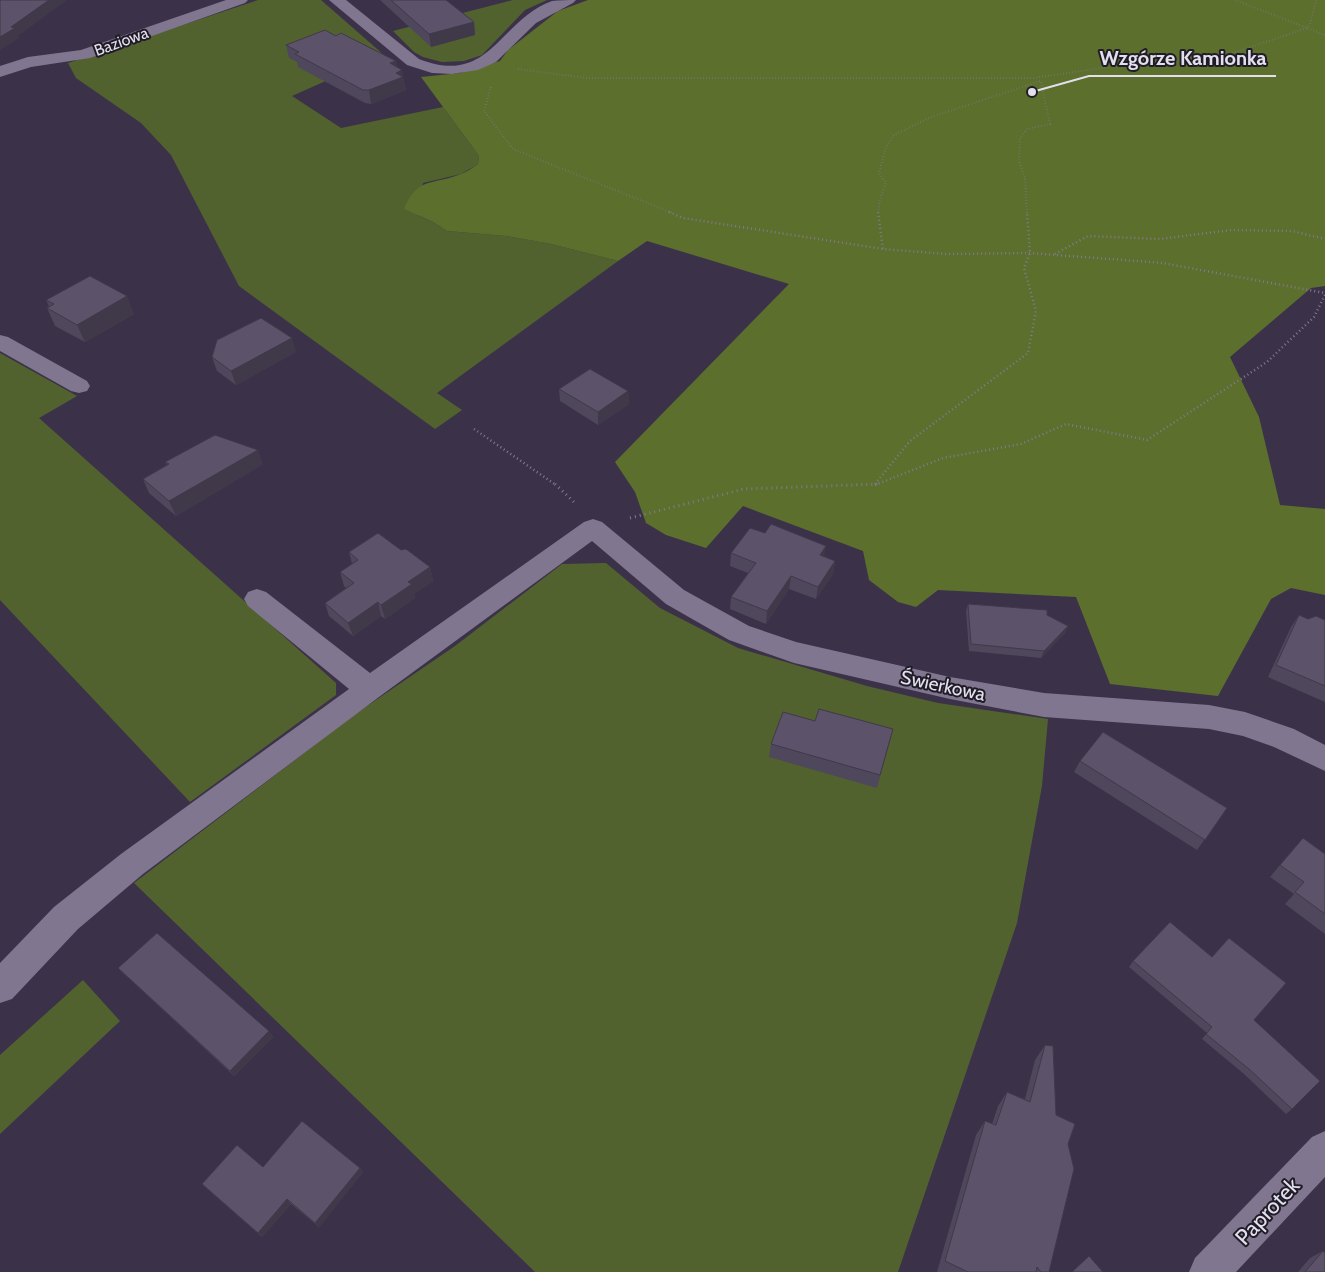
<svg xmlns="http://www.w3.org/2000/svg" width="1325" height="1272" viewBox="0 0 1325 1272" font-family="Cabin,sans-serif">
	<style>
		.green { fill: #52622f }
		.forest { fill: #5c6f2d }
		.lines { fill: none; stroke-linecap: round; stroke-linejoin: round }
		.path-far2 { stroke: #827a8e; stroke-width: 2; stroke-dasharray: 0.5 2.5; stroke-linecap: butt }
		.path-far1 { stroke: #827a8e; stroke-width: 2.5; stroke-dasharray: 1 3; stroke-linecap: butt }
		.path { stroke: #827a8e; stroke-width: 3; stroke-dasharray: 1 4; stroke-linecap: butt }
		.minor { fill: #807690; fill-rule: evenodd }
		.wall { fill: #4f475b }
		.shaded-wall { fill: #40394a }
		.building { fill: #5c526a; stroke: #40394a }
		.labels { text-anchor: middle; stroke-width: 4; stroke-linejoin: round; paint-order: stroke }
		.far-street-label { font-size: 16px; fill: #e4dfed; stroke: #201c27 }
		.street-label { font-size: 19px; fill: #e4dfed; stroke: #201c27 }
		.near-street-label { font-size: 22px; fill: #e4dfed; stroke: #201c27 }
		.leader { fill: none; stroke: #e4dfed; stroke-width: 2 }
		.callout-dot { fill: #e4dfed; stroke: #201c27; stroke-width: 2 }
		.callout-label { font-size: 20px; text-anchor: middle; font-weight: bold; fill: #e4dfed; stroke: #201c27; stroke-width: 4; stroke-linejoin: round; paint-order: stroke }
	</style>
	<rect width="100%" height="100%" fill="#3b3249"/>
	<path class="green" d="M258 0H321L384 55 292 96 341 128 443 107 479 156 478 164 461 174 423 183 417 215 433 222 447 231 506 236 551 244 618 261 437 393 462 410 435 429 239 286 171 155 141 123 76 78 68 63Z
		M513 0H547L525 10 482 55 464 61 442 62 423 57 414 52 393 31Z
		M0 353 77 396 39 418 336 683V695L190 802 0 600Z
		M606 563 660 608 738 648 867 686 938 703 1048 719 1042 786 1017 923 898 1272H535L134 883 354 715 455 646 562 564Z
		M83 980 120 1021 0 1134V1055Z"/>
	<path class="forest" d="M588 0H1325V286L1311 288 1230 357 1259 417 1280 505 1325 509V595L1291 588 1271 599 1218 696 1110 684 1076 597 938 590 916 607 898 602 869 580 863 551 743 506 706 548 666 535 646 523 635 492 615 462 789 284 647 241 618 261 551 244 506 236 447 231 433 222 404 209C417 176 435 185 461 174 467 172 473 167 478 164L479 156 421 77 460 73 500 61 508 50 558 11Z"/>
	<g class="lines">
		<path class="path-far2" d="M1235 0 1325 35
			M518 69 587 78H1033L1128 64 1215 59 1307 28 1310 24 1316 1 1319 0
			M491 87 484 111 513 149 672 213
			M878 213 880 199 886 183 879 173 886 147 894 135 929 118 1040 81
			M1027 213 1025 178 1019 161 1020 138 1027 129 1050 124 1041 82"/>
		<path class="path-far1" d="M669 212 683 218 883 249 946 254 1030 253 1163 263 1325 293
			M878 212 883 249
			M1055 254 1088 236 1160 239 1231 230 1292 231 1325 239
			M474 429 556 485
			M875 484 910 441 1028 353 1036 311 1024 268 1030 253 1027 212
			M875 485 943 458 1021 444 1066 424 1147 440 1267 362 1314 317 1325 295"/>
		<path class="path" d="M555 484 576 504
			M630 518 744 489 878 484"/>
		<path class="minor" d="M226 0H248L245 3 90 58 31 67 0 77V66L28 57 81 50Z
			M329 0H346L419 59C490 87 498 21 552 1 559 0 568 0 576 0L573 3 536 23 496 62 478 70 452 74 432 73 407 65Z
			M0 335 8 337 87 381 90 386 87 391 79 393 71 391 0 351Z
			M593 519 602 522 684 590 749 626 796 642 950 677 1044 693 1209 705 1245 712 1294 729 1325 745V771L1274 747 1243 736 1209 729 1044 717 950 699 794 663 729 640 666 604 592 541 379 697 143 874 78 929 12 999 0 1003V963L54 907 121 854 349 689 248 606 244 599 248 592 257 589 266 592 370 673 584 522Z
			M1325 1131V1177L1236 1272H1189L1195 1258 1312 1137Z"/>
	</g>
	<path class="wall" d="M380 0H446L474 22 475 35 431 47Z
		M336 36 396 61 397 68 403 77 406 90 371 104 365 103 298 67 297 62 289 58 286 45Z
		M46 300 134 314 85 342 55 326 47 308 49 306Z
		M296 352 236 385 217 371 212 357Z
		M559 389 628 391 629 404 598 425 560 401Z
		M165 462 263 464 176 516 149 493 143 479 167 465Z
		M401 550 430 567 433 581 414 594 415 598 385 619 381 616 353 636 329 616 325 603 346 588 344 586 340 572 352 564 349 552Z
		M731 553 824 556 835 561 833 574 816 599 789 589 766 624 730 609 731 597 748 573 730 566Z
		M968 604 1047 615 1068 626 1065 633 1041 658 969 651 966 611Z
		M1299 615 1308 619 1325 620V702L1268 677 1291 627Z
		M815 721 893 729 877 788 769 757 771 744Z
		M1080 761 1227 808 1197 850 1074 772Z
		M1325 854V934L1285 904 1294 894 1270 877 1280 865Z
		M1133 961 1254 1020 1292 1109 1286 1114 1244 1074 1202 1039 1207 1033 1129 967Z
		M118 968 269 1031 273 1037 234 1076 123 973Z
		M1045 1045 1056 1115 1068 1144 1049 1272H937L976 1135 985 1121 992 1124 998 1106 1007 1092 1025 1099 1035 1060Z
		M263 1167 360 1168 363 1172 319 1227 291 1204 262 1237 207 1189Z
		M1323 1251 1325 1272H1298L1310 1258Z"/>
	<path class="shaded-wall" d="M49 0H67L18 36 19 38 0 50V37L11 27Z
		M474 22 475 35 431 47 429 34Z
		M396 61 398 72 402 70 406 90 371 104 369 90 390 63Z
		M127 296 134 314 85 342 77 325Z
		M292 338 296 352 236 385 231 371Z
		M628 391 629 404 598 425V412Z
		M258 450 263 464 176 516 169 501Z
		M826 546 824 559 820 555Z
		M835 561 833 574 816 599 818 587Z
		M430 567 433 581 414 594 415 598 385 619 381 605 408 582Z
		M791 576 789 589 766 624 767 611Z
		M378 602 381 616 353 636 348 623Z
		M1068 626 1065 633 1041 658 1044 651Z
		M269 1031 273 1037 234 1076 230 1071Z
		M360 1168 363 1172 319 1227 315 1223Z
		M287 1199 291 1204 262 1237 258 1233Z"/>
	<path class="building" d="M0 0H49L11 27 15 28 0 37Z
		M391 0H446L474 22 429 34Z
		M325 30 336 36 341 33 396 61 390 63 402 70 396 73 403 77 369 90H363L295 54 299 52 286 45Z
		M90 276 127 296 77 325 47 308 54 304 46 300Z
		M261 318 292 338 231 371 212 357 217 340Z
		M590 369 628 391 598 412 559 389Z
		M215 435 258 450 169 501 143 479 169 464 165 462Z
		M771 524 826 546 820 555 835 561 818 587 791 576 767 611 731 597 756 563 731 553 750 528 765 533Z
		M378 533 401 550 406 549 430 567 408 582 412 584 381 605 378 602 348 623 325 603 354 583 340 572 358 560 349 552Z
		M968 604 1047 610V615L1068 626 1044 651 971 644Z
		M1299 615 1308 619 1316 616 1325 620V686L1276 665Z
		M819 709 893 729 880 775 771 744 783 712 815 721Z
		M1103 732 1227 808 1205 840 1080 761Z
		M1303 838 1325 854V914L1295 892 1304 882 1280 865Z
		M1170 922 1212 957 1229 938 1286 983 1254 1020 1320 1081 1292 1109 1249 1069 1206 1034 1212 1027 1133 961Z
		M157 933 269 1031 230 1071 118 968Z
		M1045 1045 1053 1046 1056 1115 1075 1124 1068 1144 1074 1169 1049 1272H1041L1037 1267 1036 1272H968L945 1261 985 1121 996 1125 1007 1092 1030 1102Z
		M302 1121 360 1168 315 1223 287 1199 258 1233 202 1184 237 1145 263 1167Z
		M1323 1251 1325 1253V1272H1305Z
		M1089 1256 1103 1272H1072Z"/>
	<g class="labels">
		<g class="far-street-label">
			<text transform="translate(121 41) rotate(-20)" y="6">Baziowa</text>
		</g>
		<g class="street-label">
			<text transform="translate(943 685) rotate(12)" y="7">Świerkowa</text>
		</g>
		<g class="near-street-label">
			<text transform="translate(1267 1211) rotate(-47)" y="8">Paprotek</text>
		</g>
	</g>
	<path class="leader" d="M1032 92L1089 76H1276"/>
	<circle class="callout-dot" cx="1032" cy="92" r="5"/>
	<g class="callout-label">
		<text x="1183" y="65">Wzgórze Kamionka</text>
	</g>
</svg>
